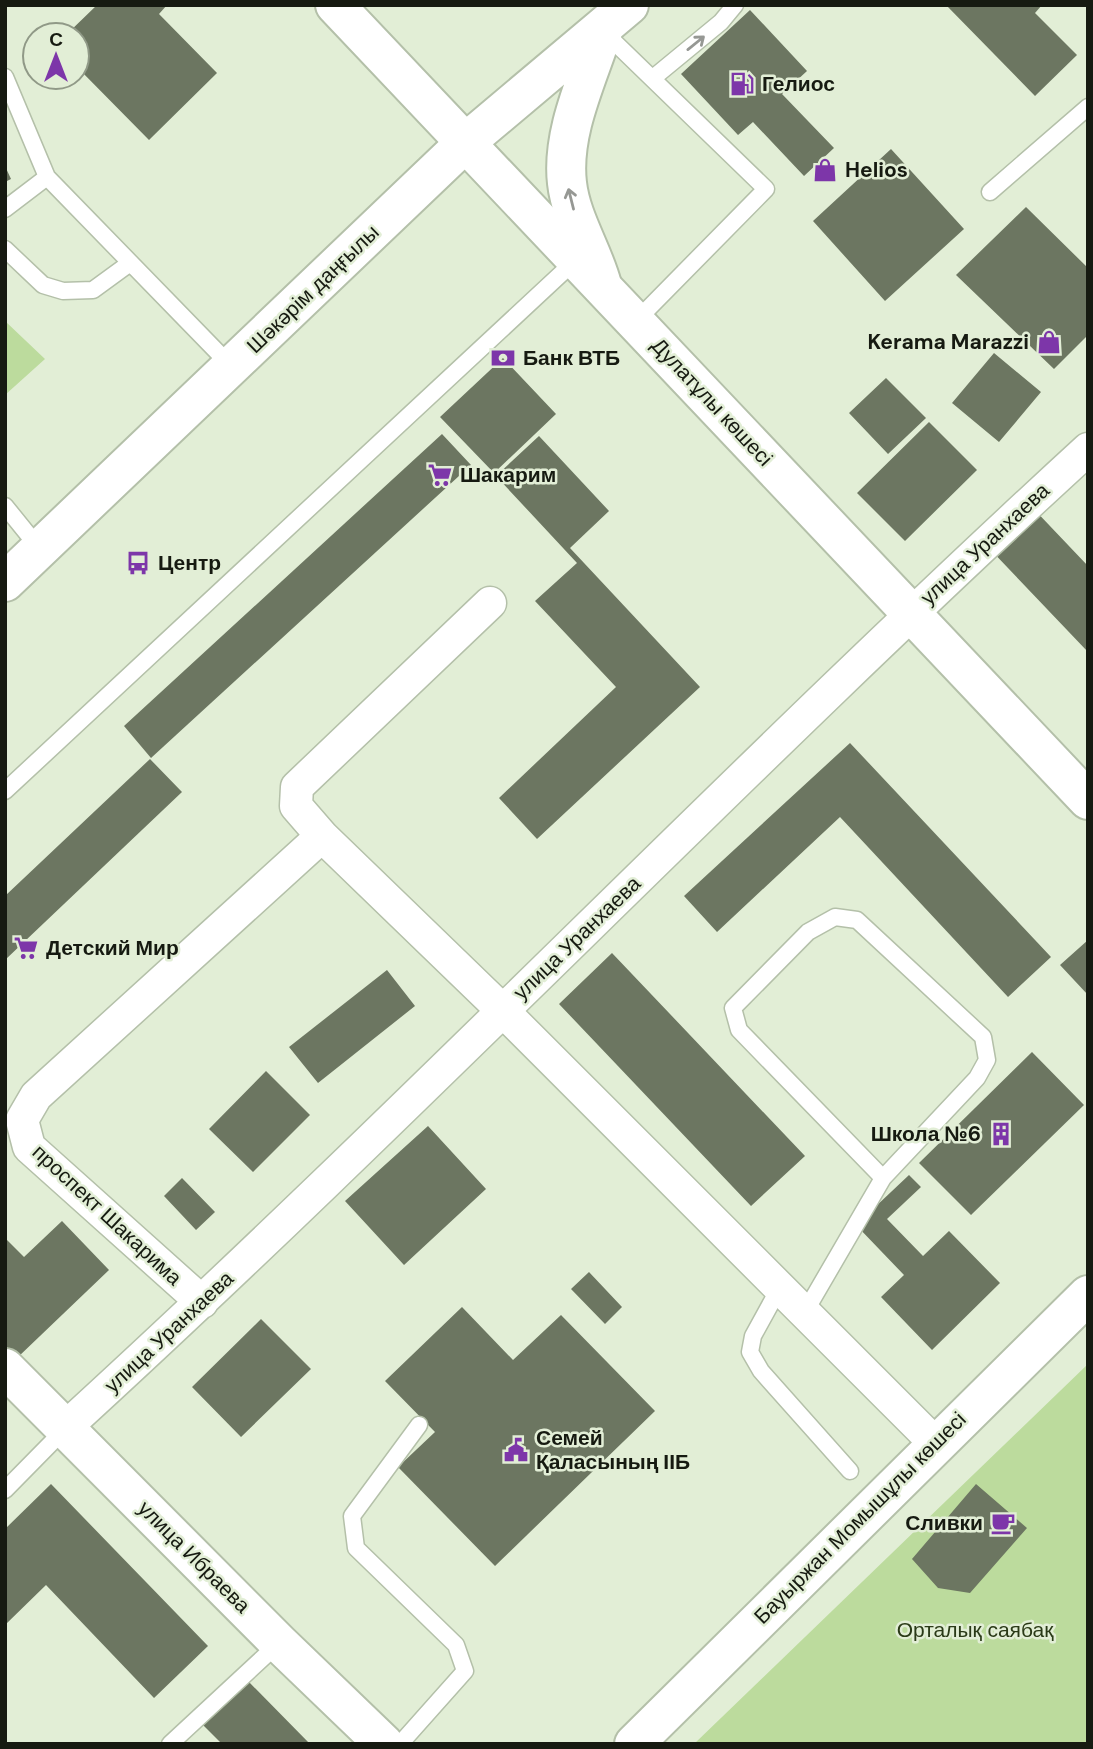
<svg xmlns="http://www.w3.org/2000/svg" width="1093" height="1749" viewBox="0 0 1093 1749" font-family="'DM Sans',sans-serif">
	<style>
		.green { fill: #bcdb9d }
		.building { fill: #6c7661 }
		.lines { fill: none; stroke-linecap: round; stroke-linejoin: round }
		.service-casing { stroke: #b4c0a9; stroke-width: 19 }
		.minor-casing { stroke: #b4c0a9; stroke-width: 35 }
		.tertiary-casing { stroke: #b4c0a9; stroke-width: 42 }
		.primary-casing { stroke: #b4c0a9; stroke-width: 42 }
		.service { stroke: #fff; stroke-width: 16 }
		.minor { stroke: #fff; stroke-width: 32 }
		.tertiary { stroke: #fff; stroke-width: 38 }
		.primary { stroke: #fff; stroke-width: 38 }
		.oneway { stroke: #969894 }
		.labels { text-anchor: middle; stroke-width: 5; stroke-linejoin: round; paint-order: stroke }
		.poi-label { font-size: 21px; font-weight: bold; fill: #161a11; stroke: #e2eed6; text-anchor: start }
		.street-label { font-size: 21px; fill: #161a11; stroke: #e2eed6 }
		.park-label { font-size: 21px; fill: #2a3a17; stroke: #e2eed6 }
	</style>
	<rect width="100%" height="100%" fill="#e2eed6"/>
	<path class="green" d="M5 321 45 359 5 395Z
		M1088 1364V1744H694Z"/>
	<path class="building" d="M97 5H167L159 14 217 73 149 140 77 67V35H66Z
		M946 5H1042L1035 13 1077 55 1035 96Z
		M750 10 807 71 782 94 834 148 804 176 753 122 738 135 681 74Z
		M891 149 964 229 885 301 813 221Z
		M5 166 11 179 5 182Z
		M1026 207 1088 268V335L1054 369 956 275Z
		M994 353 1041 392 999 442 952 403Z
		M503 358 556 414 494 473 440 417Z
		M886 378 926 418 888 454 849 413Z
		M929 422 977 470 905 541 857 493Z
		M442 434 471 465 151 758 124 726Z
		M539 436 609 511 570 548 700 687 537 839 499 798 616 687 535 601 577 563 496 476Z
		M1030 505 1088 566V652L987 546Z
		M850 743 1051 957 1008 997 840 817 717 932 684 896Z
		M150 759 182 792 5 960V896Z
		M1088 940V995L1060 965Z
		M612 953 805 1156 751 1206 559 1004Z
		M387 970 415 1006 318 1083 289 1047Z
		M1032 1052 1084 1105 971 1215 919 1163Z
		M266 1071 310 1115 253 1172 209 1129Z
		M428 1126 486 1189 404 1265 345 1201Z
		M909 1175 921 1187 887 1219 923 1256 949 1231 1000 1283 932 1350 881 1297 904 1275 856 1225Z
		M182 1178 215 1212 196 1230 164 1196Z
		M62 1221 109 1270 17 1358 5 1345V1238L24 1257Z
		M589 1272 622 1307 605 1324 571 1289Z
		M462 1307 513 1360 561 1315 655 1411 495 1566 398 1467 435 1432 385 1381Z
		M261 1319 311 1369 241 1437 192 1387Z
		M51 1484 208 1646 154 1698 46 1585 5 1625V1529Z
		M976 1484 1027 1528 970 1593 938 1588 912 1559Z
		M248 1681 310 1744H222L203 1725Z"/>
	<g class="lines">
		<g class="service-casing">
			<path id="service" d="M604 32 766 189 636 321
				M5 77 47 177 231 366
				M653 78 721 22 735 5
				M990 192 1088 107
				M5 209 47 177
				M5 249 43 285 63 291 93 290 130 263
				M5 506 39 548
				M5 791 577 259
				M780 1287 753 1336 750 1352 761 1371 850 1471
				M805 1312 883 1178 977 1078 987 1060 983 1037 857 920 835 917 808 932 733 1008 739 1030 883 1178
				M5 1490 65 1429
				M170 1744 279 1643
				M400 1744 465 1671 456 1645 356 1548 352 1516 419 1425"/>
		</g>
		<g class="minor-casing">
			<path id="minor" d="M322 836 503 1011 935 1443
				M202 1302 29 1147 22 1120 36 1096 322 836 296 806 297 787 490 603
				M66 1427C414 1109 740 768 1088 449"/>
		</g>
		<g class="tertiary-casing">
			<path id="tertiary" d="M335 5 1088 800
				M5 1368 279 1643 384 1744
				M634 1744 1088 1295"/>
		</g>
		<g class="primary-casing">
			<path id="primary" d="M602 285C593 251 571 219 567 183 561 132 588 78 603 31
				M5 582 465 143 629 5"/>
		</g>
		<use href="#service" class="service"/>
		<use href="#minor" class="minor"/>
		<use href="#tertiary" class="tertiary"/>
		<use href="#primary" class="primary"/>
	</g>
	<defs><path id="oneway-shaft" d="M-6 0H5M1.5-3L5.5 0L1.5 3" fill="none" stroke-width="1.6" stroke-linecap="round" stroke-linejoin="round" transform="scale(1.75)"/></defs>
	<g class="oneway">
		<use href="#oneway-shaft" transform="translate(696 43) rotate(-39)"/>
		<use href="#oneway-shaft" transform="translate(571 199) rotate(-104)"/>
	</g>
	<defs>
		<g id="fuel-bare" transform="scale(1.89)"><path d="M-5.5-6h7V0h2V4h1.3V-2.5L3-4.5l.8-.8L6-3V5H2.5V1h-1V6h-7ZM-4.2-4.7v3.2H.2V-4.7Z" fill="#7d36a9" stroke="#e2eed6" stroke-width="2.5" paint-order="stroke"/></g>
		<g id="shop-bare" transform="scale(1.89)"><path d="M-5-2.5h2.3a2.7 3.5 0 0 1 5.4 0H5L5.5 6h-11ZM-1.5-2.5h3a1.5 2.3 0 0 0-3 0Z" fill="#7d36a9" stroke="#e2eed6" stroke-width="2.5" paint-order="stroke"/></g>
		<g id="bank-bare" transform="scale(1.89)"><path d="M-6-4H6V4H-6ZM0-2.3a2.3 2.3 0 1 0 0 4.6a2.3 2.3 0 1 0 0-4.6Z" fill="#7d36a9" stroke="#e2eed6" stroke-width="2.5" paint-order="stroke"/></g>
		<g id="supermarket-bare" transform="scale(1.89)"><path d="M-6-5.5h2.5l.6 2H6L4.5 2H-2.5L-4.4-4H-6ZM-1.5 3.2a1.3 1.3 0 1 0 .1 0ZM3 3.2a1.3 1.3 0 1 0 .1 0Z" fill="#7d36a9" stroke="#e2eed6" stroke-width="2.5" paint-order="stroke"/></g>
		<g id="bus-bare" transform="scale(1.89)"><path d="M-5-6H5V4H4V6H2V4H-2V6H-4V4H-5ZM-3.5-4V0h7V-4ZM-3.5 1.2v1.5H-2V1.2ZM2 1.2v1.5H3.5V1.2Z" fill="#7d36a9" stroke="#e2eed6" stroke-width="2.5" paint-order="stroke"/></g>
		<g id="building-bare" transform="scale(1.89)"><path d="M-4-6H4V6H1V3H-1V6H-4ZM-2.5-4.3h1.7v1.8h-1.7ZM.8-4.3h1.7v1.8H.8ZM-2.5-1h1.7V.8h-1.7ZM.8-1h1.7V.8H.8Z" fill="#7d36a9" stroke="#e2eed6" stroke-width="2.5" paint-order="stroke"/></g>
		<g id="civic-bare" transform="scale(1.89)"><path d="M-.6-6.5H3V-4.5H.6V-3L4-1V1h2V6H-6V1h2V-1L-.6-3ZM-1.2 2.5V6h2.4V2.5Z" fill="#7d36a9" stroke="#e2eed6" stroke-width="2.5" paint-order="stroke"/></g>
		<g id="cafe-bare" transform="scale(1.89)"><path d="M-5.5-4.5H6V0H3Q3 3.5 0 3.5H-2.5Q-5.5 3.5-5.5 0ZM3-3.2v2h1.7v-2ZM-6 4.5H4V6H-6Z" fill="#7d36a9" stroke="#e2eed6" stroke-width="2.5" paint-order="stroke"/></g>
	</defs>
	<g fill-rule="evenodd">
		<use href="#fuel-bare" x="742" y="84"/>
		<use href="#shop-bare" x="825" y="170"/>
		<use href="#shop-bare" x="1049" y="342"/>
		<use href="#bank-bare" x="503" y="358"/>
		<use href="#supermarket-bare" x="440" y="475"/>
		<use href="#bus-bare" x="138" y="563"/>
		<use href="#supermarket-bare" x="26" y="948"/>
		<use href="#building-bare" x="1001" y="1134"/>
		<use href="#civic-bare" x="516" y="1450"/>
		<use href="#cafe-bare" x="1003" y="1523"/>
	</g>
	<g class="labels">
		<g class="poi-label">
			<text x="762" y="91">Гелиос</text>
			<text x="845" y="177">Helios</text>
			<text x="1029" y="349" text-anchor="end">Kerama Marazzi</text>
			<text x="523" y="365">Банк ВТБ</text>
			<text x="460" y="482">Шакарим</text>
			<text x="158" y="570">Центр</text>
			<text x="46" y="955">Детский Мир</text>
			<text x="981" y="1141" text-anchor="end">Школа №6</text>
			<text x="536" y="1445">Семей<tspan x="536" dy="24">Қаласының ІІБ</tspan></text>
			<text x="983" y="1530" text-anchor="end">Сливки</text>
		</g>
		<g class="street-label">
			<text transform="translate(313 289) rotate(-44)" y="7">Шәкәрім даңғылы</text>
			<text transform="translate(712 402) rotate(47)" y="7">Дулатұлы көшесі</text>
			<text transform="translate(985 544) rotate(-43)" y="7">улица Уранхаева</text>
			<text transform="translate(577 938) rotate(-44)" y="7">улица Уранхаева</text>
			<text transform="translate(107 1215) rotate(43)" y="7">проспект Шакарима</text>
			<text transform="translate(169 1332) rotate(-43)" y="7">улица Уранхаева</text>
			<text transform="translate(860 1518) rotate(-45)" y="7">Бауыржан Момышұлы көшесі</text>
			<text transform="translate(194 1557) rotate(45)" y="7">улица Ибраева</text>
		</g>
		<g class="park-label">
			<text x="975" y="1637">Орталық саябақ</text>
		</g>
	</g>
	<rect width="1093" height="1749" fill="none" stroke="#161a11" stroke-width="14"/>
	<g transform="translate(56 56)"><circle r="33" fill="#e2eed6" stroke="#909987" stroke-width="2"/>
	<path d="M0-5L12 26L0 18L-12 26Z" fill="#7d36a9"/>
	<text y="-10" font-size="19" font-weight="bold" text-anchor="middle" fill="#161a11">С</text>
	</g>
</svg>
